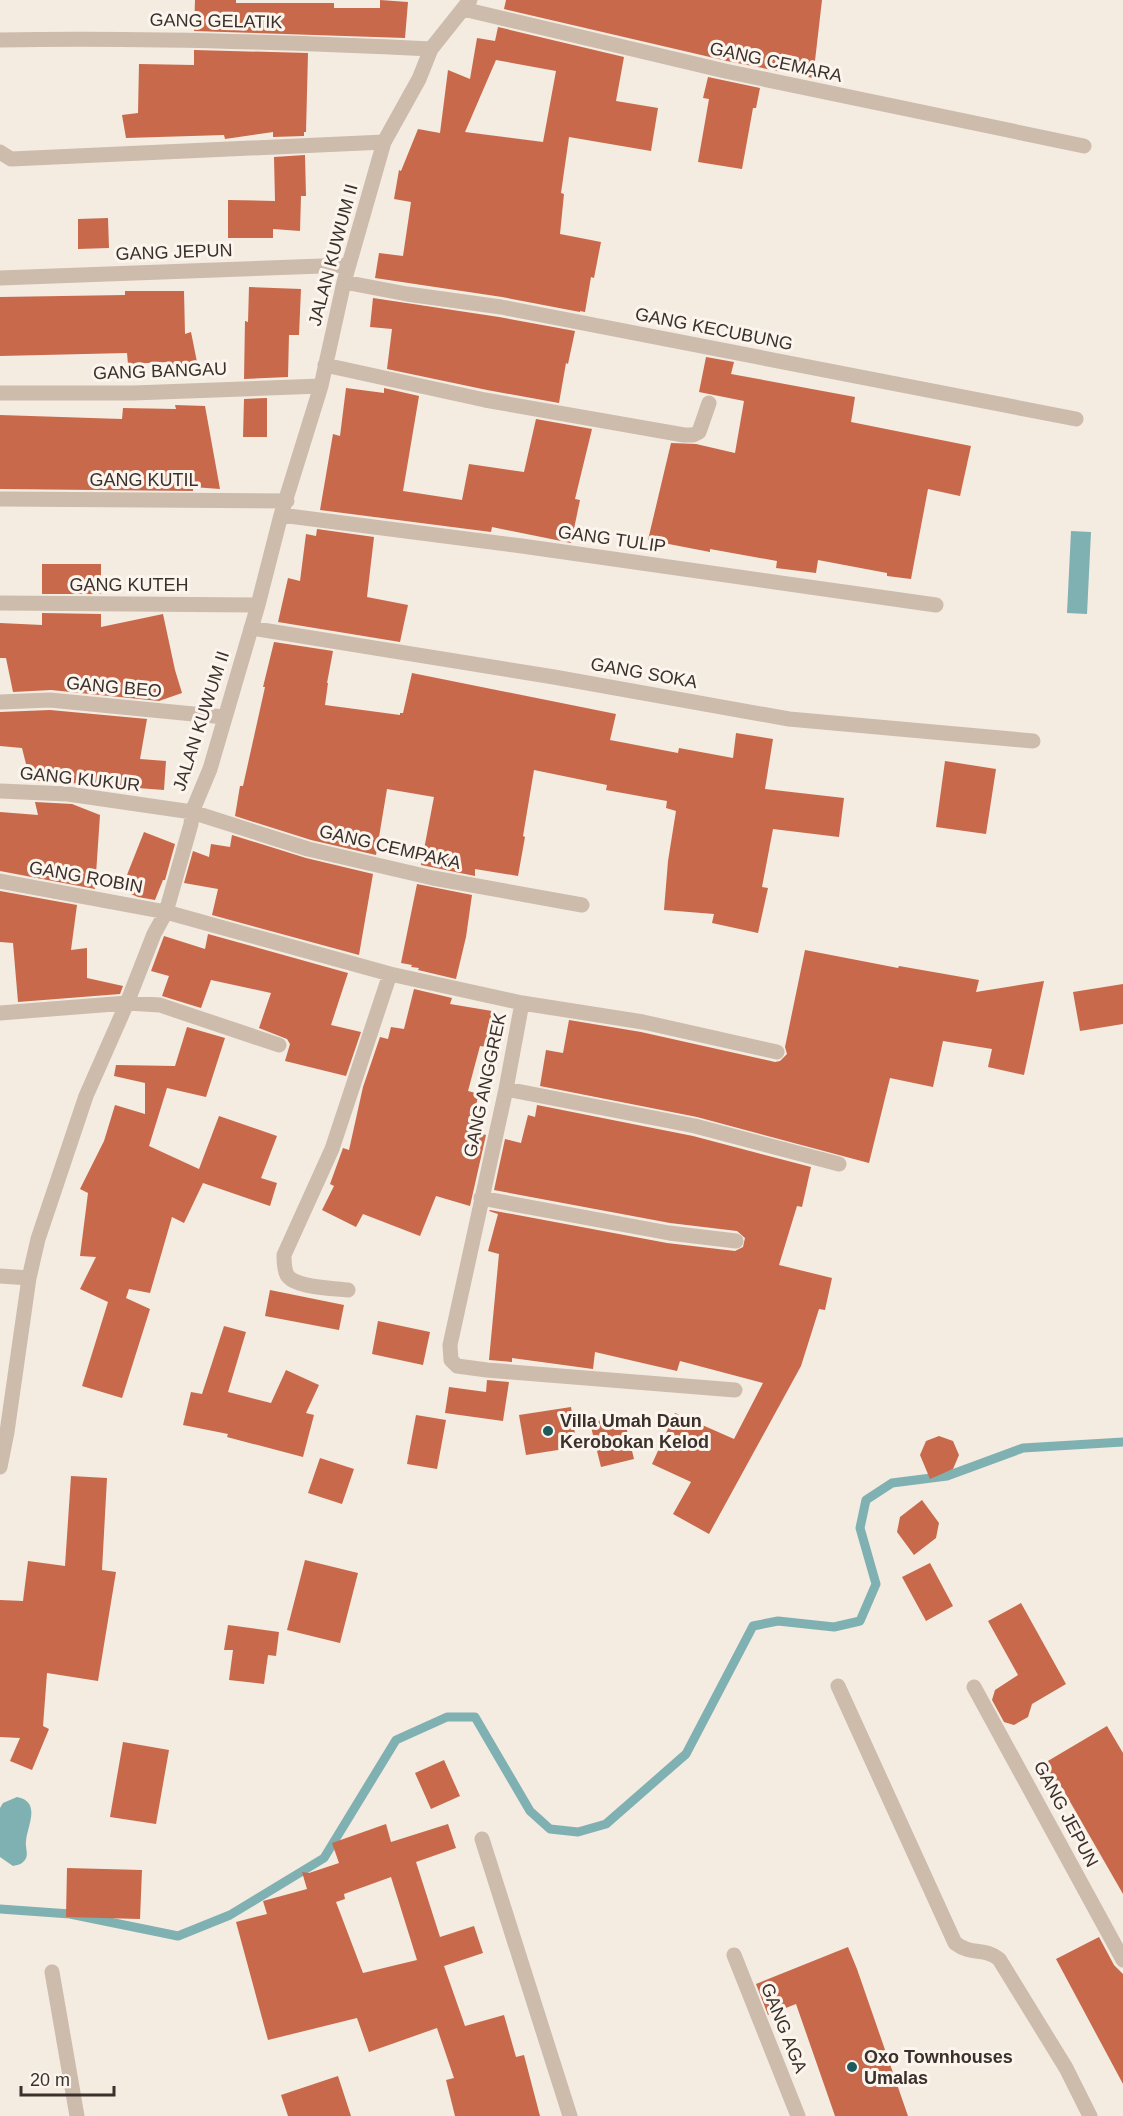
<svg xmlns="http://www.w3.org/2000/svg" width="1123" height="2116" viewBox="0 0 1123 2116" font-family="Helvetica,sans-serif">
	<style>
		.water { fill: #7fb0b2 }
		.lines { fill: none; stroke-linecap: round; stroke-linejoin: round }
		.stream { stroke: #7fb0b2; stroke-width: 9 }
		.building { fill: #c8694b; fill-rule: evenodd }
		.minor { stroke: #cdbbac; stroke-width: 15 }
		.poi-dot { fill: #1f5a5e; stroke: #fbf5ee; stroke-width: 2 }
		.labels { text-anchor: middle; stroke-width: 6; stroke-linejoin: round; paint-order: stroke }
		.street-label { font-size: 18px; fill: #3b302b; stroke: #fbf5ee }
		.poi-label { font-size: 18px; font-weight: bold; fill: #3b302b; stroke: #fbf5ee; text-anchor: start }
	</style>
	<rect width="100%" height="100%" fill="#f4ebe1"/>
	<path class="water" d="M1071 531 1091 532 1087 614 1067 613Z
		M17 1797C42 1802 27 1826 26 1841 25 1848 29 1854 25 1860 22 1864 18 1865 13 1866L0 1857V1808L3 1803Z"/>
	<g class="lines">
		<path class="stream" d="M0 1909 70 1914 178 1936 230 1915 324 1858 396 1740 447 1717H475L530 1811 550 1829 578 1832 606 1824 686 1754 753 1626 778 1621 834 1627 860 1621 876 1584 860 1528 866 1500 892 1483 947 1476 1023 1448 1123 1442"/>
	</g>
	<path class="building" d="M195 0H236V3H334V8H380V0L408 2 405 38 194 31Z
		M506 0H822L813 78 727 61 504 9Z
		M498 27 624 57 616 101 658 108 651 151 569 137 561 193 564 194 560 234 601 242 594 278 591 277 585 312 580 311V312L502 297 375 278 379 253 403 256 411 202 394 199 399 170 401 171 418 129 440 133 448 70 470 79 477 38 495 41ZM496 60 556 71 543 142 465 132Z
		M194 50 308 53 306 132H304V136L273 137V132L225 139 224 135 126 138 122 115 138 113 139 64 194 65Z
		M708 77 760 88 756 108H753L742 169 698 162 709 99 703 98Z
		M305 155 306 196H301L300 231 273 229V238H228V200L275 201 274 157Z
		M108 218 109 248 78 249V219Z
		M249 287 301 289 299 335H289L288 377 244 379 245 321 248 322Z
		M125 291H184L185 334 191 332 197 362 169 368 167 362 128 364 127 353 0 356V297L125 295Z
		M373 298 499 317 575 331 568 364 566 363 559 403 487 390 387 369 392 329 370 327Z
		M706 357 734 362 731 374 855 397 851 422 971 446 960 496 928 489 911 579 887 576V573L818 560 816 573 776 568 777 561 710 549V552L648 540 671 443 696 444 735 453 744 401 699 392Z
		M346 388 384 393V388L419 396 403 491 462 500 469 464 524 472 536 419 592 429 575 499 580 500 571 543 492 527 491 532 320 510 333 434 340 436Z
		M267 398V437H243L244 399Z
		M175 405 205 406 220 489 193 487V491L0 489V415L122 419 123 408 176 409Z
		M317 529 374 537 367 597 408 605 400 642 278 622 288 578 300 581 306 534 316 536Z
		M42 564H101V594H42Z
		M42 613 101 614V627L163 614 175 670 182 693 159 701 51 690 13 692 6 658H0V623L42 625Z
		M274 642 333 651 327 683H328L325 705 400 715V713H403L412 673 616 714 610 740 678 753 679 748 733 758 736 733 773 739 765 789 844 798 839 837 773 829 762 887 768 888 758 933 712 923 714 914 664 910 668 861 676 811 666 808 667 801 606 790 607 785 534 770 523 836 525 837 518 876 475 869V876L421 865 434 797 387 789 376 855 311 840 235 816 240 786H243L265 687H263Z
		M50 710 147 719 140 759 166 761 164 790 30 780 22 748 0 746V712Z
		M945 761 996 769 986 834 936 827Z
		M35 802 72 804 100 815 95 889 0 871V812L38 815Z
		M144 832 175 844 165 880H163L155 900 138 897 121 890Z
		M232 835 306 858 373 874 359 955 212 915 218 889 184 883 193 851 209 857 211 844 230 847Z
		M417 884 472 895 466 937 456 979 418 970 419 968 411 967 412 965 401 963Z
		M0 891 77 905 71 950 87 948V978L123 986 120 994 18 1002 13 943 0 942Z
		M208 934 348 973 331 1025 361 1032 346 1076 285 1061 290 1044 287 1039 259 1028 271 993 211 980 201 1008 162 996 169 976 151 971 164 936 205 949Z
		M805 950 898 968 899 966 979 980 976 992 1044 981 1024 1075 988 1067 992 1049 943 1041 933 1087 890 1078 869 1163 697 1117 540 1086 546 1050 563 1053 569 1020 641 1032 775 1062 780 1061 787 1054 785 1047Z
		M1123 984V1024L1080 1031 1073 992Z
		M414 989 452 998 450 1004 492 1011 486 1047 480 1046 468 1091 479 1094 469 1130 486 1135 470 1206 436 1196 420 1236 363 1214 356 1227 322 1210 334 1186 330 1184 343 1148 349 1150 363 1087 380 1037 388 1039 391 1027 404 1029Z
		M187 1027 225 1038 206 1097 167 1088 149 1146 199 1169 219 1116 277 1136 261 1178 277 1183 270 1206 203 1183 184 1223 172 1217 150 1293 129 1289 126 1298 150 1309 122 1398 82 1386 108 1302 80 1289 96 1257 80 1256 88 1193 80 1189 104 1141 115 1105 145 1114V1083L114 1076 116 1065 175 1066Z
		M537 1105 693 1136 811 1167 802 1207 797 1206 779 1265 832 1278 825 1310 819 1309 801 1366 709 1534 673 1514 691 1482 652 1464 675 1413 734 1439 763 1383 680 1361 677 1371 595 1352 593 1369 512 1358V1362L489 1360 499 1254 488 1251 498 1214 489 1211 490 1210 667 1243 735 1251 743 1247 745 1238 737 1231 670 1223 494 1190 505 1139 521 1143 528 1115 535 1117Z
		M270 1290 344 1305 339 1330 265 1316Z
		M378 1321 430 1332 423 1365 372 1354Z
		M224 1326 246 1332 228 1392 271 1403 286 1370 319 1385 306 1413 314 1415 303 1457 227 1437 228 1434 183 1425 191 1392 202 1394Z
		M487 1380 509 1382 503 1421 445 1413 449 1387 486 1392Z
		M571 1407 577 1447 526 1455 519 1415Z
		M623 1414 634 1459 601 1467 590 1423Z
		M416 1415 446 1420 437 1469 407 1464Z
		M939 1436 953 1441 959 1455 953 1469 930 1479 920 1455 926 1441Z
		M320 1458 354 1469 342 1504 308 1493Z
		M71 1476 107 1478 102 1570 116 1572 98 1681 47 1673 43 1726 49 1729 32 1770 10 1761 20 1738 0 1737V1600L23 1601 28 1561 65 1566Z
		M922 1500 939 1523 936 1538 914 1555 897 1532 900 1517Z
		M305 1560 358 1573 340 1643 287 1630Z
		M930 1563 953 1606 926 1621 902 1577Z
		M1021 1603 1066 1684 1032 1704 1028 1717 1014 1725 1004 1722 992 1700 995 1690 1018 1675 988 1621Z
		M228 1625 279 1632 276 1656 268 1655 264 1684 229 1680 233 1650H224Z
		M1107 1726 1123 1753V1894L1061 1786 1051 1792 1036 1768Z
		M123 1742 169 1750 156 1824 110 1817Z
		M444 1760 460 1796 431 1809 415 1773Z
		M386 1824 391 1842 448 1824 456 1848 416 1862 440 1937 474 1926 483 1953 444 1966 465 2026 504 2015 516 2057 524 2055 540 2116H455L446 2080 454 2078 437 2028 369 2052 357 2018 268 2040 236 1922 267 1914 263 1901 307 1889 302 1872 309 1873 339 1863 332 1843ZM391 1877 417 1960 363 1973 336 1902 345 1899 344 1894Z
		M67 1868 142 1870 140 1919 66 1917Z
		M1099 1937 1114 1965 1123 1974V2084L1056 1959Z
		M848 1947 857 1969 908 2116H835L796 2004 768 2015 756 1984Z
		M338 2076 351 2116H288L281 2095Z"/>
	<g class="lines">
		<path class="minor" d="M463 9 725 71 1084 146
			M0 40C144 37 287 42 431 49
			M0 152 11 159 384 142
			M0 278 349 265
			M344 282 407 294 501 307 1076 419
			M325 365 485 400 684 435H693L699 432 709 403
			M0 393H133L321 386
			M0 499 287 501
			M281 515 522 546 936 605
			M0 603 258 605
			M251 628 554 677 789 719 1033 741
			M0 702 50 700 224 717
			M0 791 68 794 192 812 308 849 433 878 582 905
			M0 881 166 912 390 974 522 1003 506 1089 450 1345 451 1360 457 1366 487 1370 735 1390
			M522 1003 643 1022 777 1052
			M0 1013 127 1003 160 1005 279 1045
			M506 1089 695 1126 839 1164
			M481 1198 669 1233 736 1241
			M0 1276 29 1278
			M348 1290C333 1288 295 1288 287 1275 284 1269 284 1262 284 1255L332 1149 390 974
			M0 1467 7 1432 29 1278 38 1239 86 1096 127 1003 154 934 166 912 191 824 192 812 210 769 258 605 281 515 321 386 344 282 384 142 419 79 431 49 470 0
			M838 1686 955 1943C972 1956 984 1947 999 1959L1066 2068 1090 2116
			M974 1687 1123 1960
			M482 1839 570 2116
			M734 1955 798 2116
			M52 1972 77 2116"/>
	</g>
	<g class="poi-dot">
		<circle cx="548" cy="1431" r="6"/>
		<circle cx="852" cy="2067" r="6"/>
	</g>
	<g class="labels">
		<g class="street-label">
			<text transform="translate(216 21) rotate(1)" y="6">GANG GELATIK</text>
			<text transform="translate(776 62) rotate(12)" y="6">GANG CEMARA</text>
			<text transform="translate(174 252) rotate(-2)" y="6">GANG JEPUN</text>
			<text transform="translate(333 255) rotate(-75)" y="6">JALAN KUWUM II</text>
			<text transform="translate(714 329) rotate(11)" y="6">GANG KECUBUNG</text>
			<text transform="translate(160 371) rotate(-2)" y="6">GANG BANGAU</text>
			<text x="144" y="486">GANG KUTIL</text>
			<text transform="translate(612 539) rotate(8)" y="6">GANG TULIP</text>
			<text x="129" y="591">GANG KUTEH</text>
			<text transform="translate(644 673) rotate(10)" y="6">GANG SOKA</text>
			<text transform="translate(114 687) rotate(5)" y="6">GANG BEO</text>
			<text transform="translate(201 721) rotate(-72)" y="6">JALAN KUWUM II</text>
			<text transform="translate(80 779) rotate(6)" y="6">GANG KUKUR</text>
			<text transform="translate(390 847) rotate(13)" y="6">GANG CEMPAKA</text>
			<text transform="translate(86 877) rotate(10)" y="6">GANG ROBIN</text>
			<text transform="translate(485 1085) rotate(-78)" y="6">GANG ANGGREK</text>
			<text transform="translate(1066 1814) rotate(62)" y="6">GANG JEPUN</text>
			<text transform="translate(784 2028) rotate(68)" y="6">GANG AGA</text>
		</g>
		<g class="poi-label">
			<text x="560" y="1427">Villa Umah Daun<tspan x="560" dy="21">Kerobokan Kelod</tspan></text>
			<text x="864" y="2063">Oxo Townhouses<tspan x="864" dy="21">Umalas</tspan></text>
		</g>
	</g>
	<path d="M21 2086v9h93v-9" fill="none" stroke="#3b302b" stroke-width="3"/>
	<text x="30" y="2086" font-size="18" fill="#3b302b" stroke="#fbf5ee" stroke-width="4.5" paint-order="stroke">20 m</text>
</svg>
